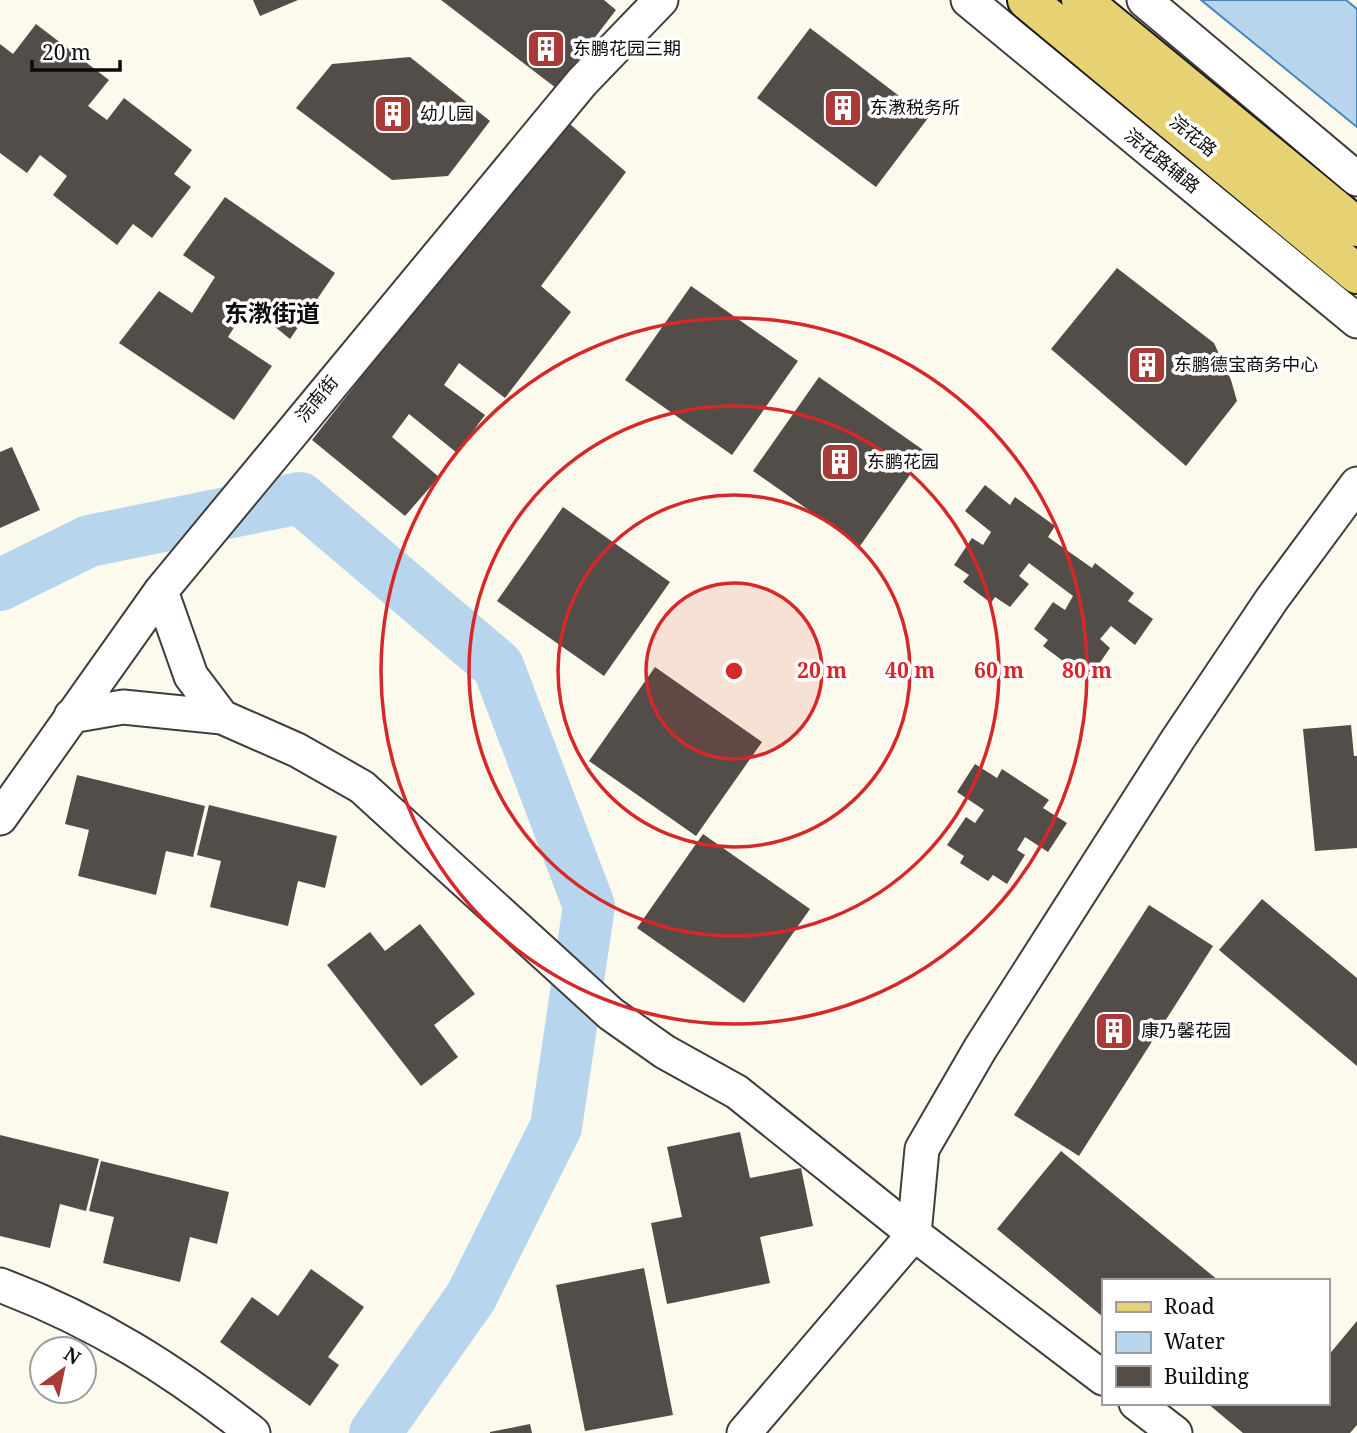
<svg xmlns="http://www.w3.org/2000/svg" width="1357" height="1433" viewBox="0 0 1357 1433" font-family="'Noto Serif','Noto Sans SC',serif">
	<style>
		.water { fill: #b7d5ed; stroke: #4984ba; stroke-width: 2 }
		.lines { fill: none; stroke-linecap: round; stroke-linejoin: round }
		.river { stroke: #b7d5ed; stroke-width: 52 }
		.building { fill: #524d49 }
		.minor-casing { stroke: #3e3e3e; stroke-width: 37 }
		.major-casing { stroke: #1c1c1c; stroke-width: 42 }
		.minor { stroke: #fff; stroke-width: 33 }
		.major { stroke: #e6d273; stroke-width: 38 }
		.ring { fill: none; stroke: #d62828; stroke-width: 3.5 }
		.labels { text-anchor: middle; stroke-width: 7; stroke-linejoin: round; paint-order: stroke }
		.poi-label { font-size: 18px; fill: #0b0b0b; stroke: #fff; text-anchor: start }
		.street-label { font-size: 18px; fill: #0b0b0b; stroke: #fff }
		.district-label { font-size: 24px; font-weight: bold; fill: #0b0b0b; stroke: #fff }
		.centre { fill: #d62828; stroke: #fff; stroke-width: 3.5 }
		.ring-label { font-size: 21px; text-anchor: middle; font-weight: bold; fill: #d62828; stroke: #fff; stroke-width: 7; stroke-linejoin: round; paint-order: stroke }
	</style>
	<rect width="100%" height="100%" fill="#fcfaec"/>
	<path class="water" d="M1201 0H1346L1357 9V127Z"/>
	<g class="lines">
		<path class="river" d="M0 585 89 541 300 498 498 666 589 906 556 1127 471 1297 375 1433"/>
	</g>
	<path class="building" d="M253 0H298L260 16Z
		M441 0H604L616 10 556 88Z
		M36 24 109 80 88 106 107 120 124 98 192 150 174 174 191 187 152 238 133 224 117 245 53 195 67 176 40 155 27 173 0 153V44L13 54Z
		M810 28 928 118 876 187 757 98Z
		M410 57 490 121 448 176 392 180 296 108 332 64Z
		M564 119 626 172 541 286 571 312 505 398 459 363 444 385 485 415 457 453 409 414 392 437 439 477 405 516 312 440Z
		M225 197 335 273 290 339 248 305 228 337 272 366 234 420 119 343 159 291 192 313 215 277 183 255Z
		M1117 268 1214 343 1231 380 1237 401 1186 466 1051 349Z
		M691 286 798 361 732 455 625 380Z
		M819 377 926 452 860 546 753 471Z
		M12 447 40 510 0 528V452Z
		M985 485 1010 505 1015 497 1055 526 1048 537 1092 568 1095 563 1134 593 1128 601 1153 619 1135 645 1111 626 1100 639 1110 648 1092 674 1075 661 1071 667 1043 646 1048 640 1034 629 1053 602 1065 610 1073 596 1029 563 1019 576 1029 584 1010 607 995 597 991 603 963 582 969 575 954 565 972 538 983 545 991 532 965 511Z
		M563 507 670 582 604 676 497 601Z
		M655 667 762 742 696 836 589 761Z
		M1351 725 1354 756H1357V848L1315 851 1303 729Z
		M975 764 997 778 1002 769 1049 800 1043 808 1067 823 1048 852 1025 837 1017 850 1025 855 1007 884 993 875 988 881 960 863 964 856 947 845 966 817 975 823 984 810 957 792Z
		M77 775 205 806 193 857 166 851 156 895 78 876 89 830 65 824Z
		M209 805 337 836 325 888 298 881 288 926 210 907 221 861 197 855Z
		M703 834 810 909 744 1003 637 928Z
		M1262 899 1357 978V1066L1219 950Z
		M1149 905 1213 946 1079 1156 1014 1115Z
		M420 924 475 994 434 1025 458 1057 421 1086 327 965 370 932 385 951Z
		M740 1132 750 1178 801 1168 813 1226 760 1237 770 1283 667 1304 651 1223 682 1217 667 1147Z
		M0 1135 99 1159 86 1211 60 1204 50 1248 0 1236Z
		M1061 1151 1219 1281H1103V1317L997 1229Z
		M101 1161 229 1192 217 1244 190 1237 180 1282 103 1263 114 1217 89 1211Z
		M644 1268 673 1415 585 1431 556 1285Z
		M311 1269 364 1307 328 1357 339 1365 310 1406 220 1342 252 1297 278 1316Z
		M1357 1321V1425L1350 1433H1243L1207 1403H1327V1357Z
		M530 1424 532 1433H490V1432Z"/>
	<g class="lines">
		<g class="minor-casing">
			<path id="minor" d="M968 0 1357 321
				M1144 0 1357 179
				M161 591 191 676 222 717
				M71 716 123 707 222 717 297 750 362 787 611 1014 665 1052 737 1092 914 1234 1103 1378
				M0 818 161 591 582 82 661 0
				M0 1285C96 1321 173 1370 253 1433
				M1136 1403 1175 1433
				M744 1433 914 1234 922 1149 980 1049 1178 739 1272 599 1357 484"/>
		</g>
		<g class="major-casing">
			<path id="major" d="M1027 0 1357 274
				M1081 0 1357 227"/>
		</g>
		<use href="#minor" class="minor"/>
		<use href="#major" class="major"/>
	</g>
	<circle cx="734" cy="671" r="88" fill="#d62828" fill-opacity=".12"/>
	<g class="ring">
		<circle cx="734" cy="671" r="88"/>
		<circle cx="734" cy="671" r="176"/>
		<circle cx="734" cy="671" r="265"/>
		<circle cx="734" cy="671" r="353"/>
	</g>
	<defs>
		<g id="building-square" transform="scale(2.0125)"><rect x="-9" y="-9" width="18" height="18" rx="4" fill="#a83a37" stroke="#fff"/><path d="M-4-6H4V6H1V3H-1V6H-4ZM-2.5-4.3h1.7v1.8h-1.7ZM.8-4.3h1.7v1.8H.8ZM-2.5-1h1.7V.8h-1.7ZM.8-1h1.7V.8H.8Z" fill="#fff"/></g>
	</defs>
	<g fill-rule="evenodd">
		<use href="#building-square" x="546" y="49"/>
		<use href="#building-square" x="843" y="108"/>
		<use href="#building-square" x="393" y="114"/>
		<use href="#building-square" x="1147" y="365"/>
		<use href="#building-square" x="840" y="462"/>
		<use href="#building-square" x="1114" y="1031"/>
	</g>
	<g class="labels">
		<g class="poi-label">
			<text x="573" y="55">东鹏花园三期</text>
			<text x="870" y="114">东漖税务所</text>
			<text x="420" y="120">幼儿园</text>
			<text x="1174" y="371">东鹏德宝商务中心</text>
			<text x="867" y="468">东鹏花园</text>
			<text x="1141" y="1037">康乃馨花园</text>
		</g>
		<g class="street-label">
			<text transform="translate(1193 136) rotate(39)" y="6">浣花路</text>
			<text transform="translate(1162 161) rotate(39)" y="6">浣花路辅路</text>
			<text transform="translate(317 399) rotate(-50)" y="6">浣南街</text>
		</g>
		<g class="district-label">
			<text x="272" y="322">东漖街道</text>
		</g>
	</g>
	<circle cx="734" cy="671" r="10" class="centre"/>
	<g class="ring-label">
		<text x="822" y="678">20 m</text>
		<text x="910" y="678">40 m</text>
		<text x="999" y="678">60 m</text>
		<text x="1087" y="678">80 m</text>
	</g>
	<rect x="1102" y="1279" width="228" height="126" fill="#ffffff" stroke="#9d9d9d" stroke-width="2"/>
	<rect x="1116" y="1302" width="35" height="10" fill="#e6d273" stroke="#9d9d9d" stroke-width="2"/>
	<text x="1164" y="1314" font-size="21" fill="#0b0b0b">Road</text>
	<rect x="1116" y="1332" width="35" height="21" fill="#b7d5ed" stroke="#9d9d9d" stroke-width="2"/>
	<text x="1164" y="1349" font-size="21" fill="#0b0b0b">Water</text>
	<rect x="1116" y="1366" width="35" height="21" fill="#524d49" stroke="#9d9d9d" stroke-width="2"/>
	<text x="1164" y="1384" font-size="21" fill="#0b0b0b">Building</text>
	<g transform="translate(63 1370) rotate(33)"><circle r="33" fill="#ffffff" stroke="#9d9d9d" stroke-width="2"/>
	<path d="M0-5L12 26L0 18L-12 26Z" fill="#a83a37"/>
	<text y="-10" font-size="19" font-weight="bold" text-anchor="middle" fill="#0b0b0b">N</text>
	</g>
	<path d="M32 60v10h88v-10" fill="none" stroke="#0b0b0b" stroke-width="3.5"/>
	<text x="42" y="60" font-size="21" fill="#0b0b0b" stroke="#ffffff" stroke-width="5" paint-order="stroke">20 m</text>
</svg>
